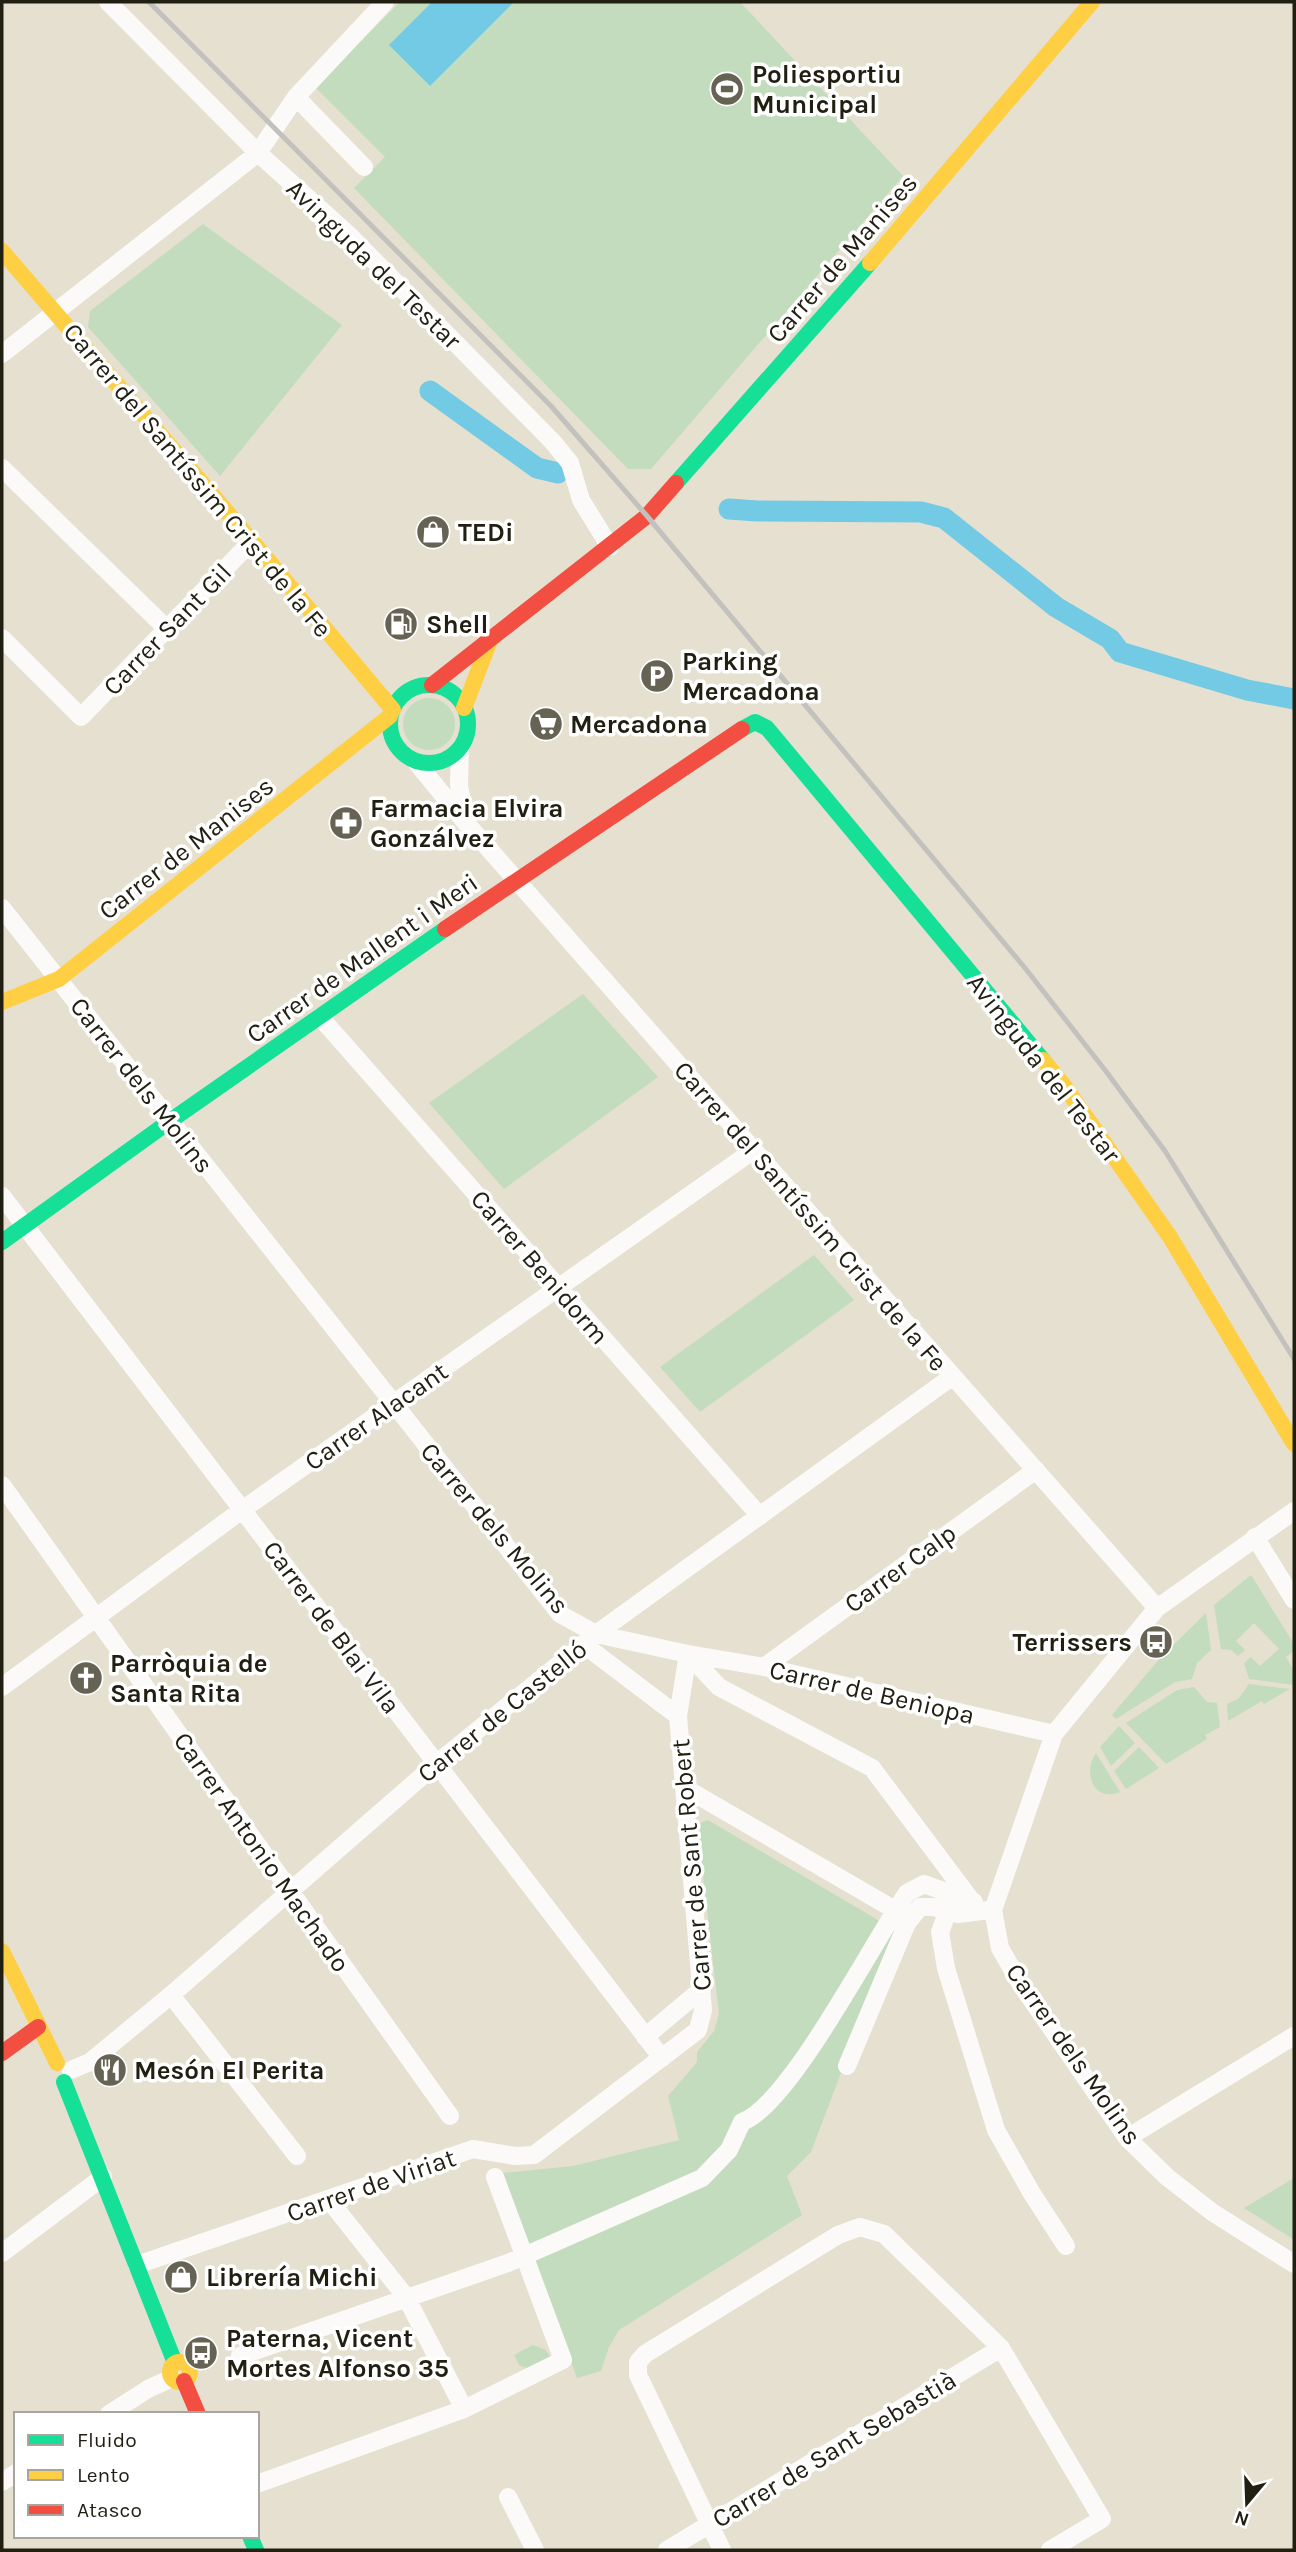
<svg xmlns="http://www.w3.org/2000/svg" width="1296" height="2552" viewBox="0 0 1296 2552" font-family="Karla,sans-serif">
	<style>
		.green { fill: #c3dcbe }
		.water { fill: #72cae4 }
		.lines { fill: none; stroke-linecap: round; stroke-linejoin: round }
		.canal { stroke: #72cae4; stroke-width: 21 }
		.street { stroke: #fbfaf8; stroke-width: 18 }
		.fast { stroke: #16e098; stroke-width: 16 }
		.slow { stroke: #ffcf43; stroke-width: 16 }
		.jam { stroke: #f24e42; stroke-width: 16 }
		.rail { stroke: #c3c1bd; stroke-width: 5 }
		.labels { text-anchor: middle; stroke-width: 7; stroke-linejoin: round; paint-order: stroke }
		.poi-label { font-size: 26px; font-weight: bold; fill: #211e12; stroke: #fff; text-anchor: start }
		.street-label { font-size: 26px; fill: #211e12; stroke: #fff }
	</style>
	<rect width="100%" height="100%" fill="#e5e0cf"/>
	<path class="green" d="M400 2H740L903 176 651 469H628L354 188 385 157 315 87Z
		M203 224 342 325 220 476 88 327 90 311Z
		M403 724a26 26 0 1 1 52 0a26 26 0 1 1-52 0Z
		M583 994 658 1077 504 1189 429 1103Z
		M814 1255 854 1300 700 1412 660 1367Z
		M1251 1575 1294 1644V1651L1286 1657 1294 1671V1685L1249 1679 1244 1663 1251 1657 1260 1666 1279 1649 1254 1623 1236 1641 1245 1650 1238 1656 1231 1650 1221 1649 1214 1605Z
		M1206 1613 1211 1650 1197 1663 1192 1679 1175 1682 1116 1719 1112 1715 1161 1657Z
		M1249 1684 1290 1689 1264 1704 1262 1701 1228 1721 1227 1704 1238 1699Z
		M1194 1687 1207 1702 1217 1703 1220 1727 1205 1735 1207 1739 1166 1764 1126 1723 1177 1690Z
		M1119 1726 1135 1743 1111 1766 1100 1747Z
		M1139 1747 1159 1768 1126 1789 1114 1771Z
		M1096 1753 1120 1792C1094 1803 1082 1773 1096 1753Z
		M708 1820 895 1930 811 2152 787 2176 802 2215 619 2330 609 2347 601 2371 577 2378 502 2173 573 2166 679 2140 668 2096 697 2062V2052L714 2031 719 2014 697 1824Z
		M1294 2178V2238L1293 2239 1244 2208Z
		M533 2345 546 2350 552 2361 532 2370 519 2365 514 2355Z"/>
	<path class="water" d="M432 2H514L430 86 389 45Z"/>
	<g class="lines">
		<path class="canal" d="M430 391 537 468 558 473
			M729 509 757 511 921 512 944 518 1056 607 1110 639 1120 652 1247 690 1294 699"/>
		<path class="street" d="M108 2 258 153 350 236 553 442 570 463 581 500 610 547
			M296 97 364 167
			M2 354 258 153 296 97 385 2
			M2 468 167 629
			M2 638 81 717 252 541
			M460 748 459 785 465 820
			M416 762 466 823 1157 1608
			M2 908 560 1614 596 1634 688 1654 719 1687 872 1768 971 1900
			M320 1017 760 1516
			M2 1196 662 2058
			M2 1485 450 2116
			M1294 1511 1157 1608 1054 1734 993 1910 1000 1948 1020 1983 1127 2138 1167 2177 1212 2212 1294 2264
			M1255 1537 1294 1600
			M583 1644 678 1716
			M764 1667 1036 1470
			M2 1687 242 1510 754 1150
			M685 1788 895 1910
			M948 1911 940 1932 946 1968 996 2130 1031 2192 1066 2246
			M171 1995 297 2156
			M645 2037 701 1990
			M847 2066 907 1923 920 1907H934L958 1914 990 1910
			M71 2070 90 2062 171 1995 436 1764 596 1634 953 1376
			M1127 2138 1294 2036
			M329 2200 406 2297 464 2409
			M2 2253 103 2177
			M137 2265 473 2149 515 2156 534 2155 698 2030 703 2010 678 1716 688 1654 764 1667 1054 1734
			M240 2356 508 2263 702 2178 729 2150 742 2122C790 2105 873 1941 907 1893L924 1884 974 1902
			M109 2414 148 2389 172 2378
			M2 2482 16 2473
			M257 2484 464 2409 563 2360 495 2177
			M508 2497 535 2550
			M667 2550 1001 2348
			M722 2550 638 2375V2362L645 2354 838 2235 860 2227 884 2234 1001 2348 1102 2519 1050 2550"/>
		<path class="fast" d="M676 483 870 263
			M390 724a39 39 0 1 1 78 0a39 39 0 1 1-78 0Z
			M742 729 755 722 767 728 1043 1060
			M2 1242 170 1121 445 929
			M64 2082 175 2363
			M250 2536 256 2550"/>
		<path class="slow" d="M2 251 252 541 393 710
			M870 263 1092 2
			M464 708 491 638
			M2 1002 59 979 390 716
			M1043 1060 1063 1084 1170 1237 1294 1444
			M2 1951 57 2063
			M170 2372a10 10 0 1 1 20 0a10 10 0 1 1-20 0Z"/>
		<path class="jam" d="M432 685 647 516 676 483
			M445 929 742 729
			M2 2053 38 2027
			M184 2381 198 2414"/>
		<path class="rail" d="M149 2 551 406 647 516 1025 968 1105 1070 1165 1151 1294 1359"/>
	</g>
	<defs>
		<g id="stadium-disc" transform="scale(1.75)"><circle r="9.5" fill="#666254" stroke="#fff"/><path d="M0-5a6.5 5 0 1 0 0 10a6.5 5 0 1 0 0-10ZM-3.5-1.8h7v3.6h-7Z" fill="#fff"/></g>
		<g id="shop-disc" transform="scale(1.75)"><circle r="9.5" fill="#666254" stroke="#fff"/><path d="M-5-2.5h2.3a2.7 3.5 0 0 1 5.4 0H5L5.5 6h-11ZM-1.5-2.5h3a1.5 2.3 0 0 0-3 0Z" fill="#fff"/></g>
		<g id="fuel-disc" transform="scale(1.75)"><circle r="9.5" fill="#666254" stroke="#fff"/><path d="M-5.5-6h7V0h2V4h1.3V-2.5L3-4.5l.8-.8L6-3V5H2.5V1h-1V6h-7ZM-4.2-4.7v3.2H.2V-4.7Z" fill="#fff"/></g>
		<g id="parking-disc" transform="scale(1.75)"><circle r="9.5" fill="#666254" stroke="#fff"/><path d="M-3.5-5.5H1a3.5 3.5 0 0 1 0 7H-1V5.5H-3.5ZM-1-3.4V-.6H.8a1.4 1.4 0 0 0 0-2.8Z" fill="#fff"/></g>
		<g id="supermarket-disc" transform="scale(1.75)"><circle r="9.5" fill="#666254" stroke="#fff"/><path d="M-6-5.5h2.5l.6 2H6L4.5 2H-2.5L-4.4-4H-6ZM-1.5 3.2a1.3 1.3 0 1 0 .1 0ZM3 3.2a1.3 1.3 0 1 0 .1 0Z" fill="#fff"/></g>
		<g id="pharmacy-disc" transform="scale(1.75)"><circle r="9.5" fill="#666254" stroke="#fff"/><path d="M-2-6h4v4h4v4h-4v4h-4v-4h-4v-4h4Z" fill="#fff"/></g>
		<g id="bus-disc" transform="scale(1.75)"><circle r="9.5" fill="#666254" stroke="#fff"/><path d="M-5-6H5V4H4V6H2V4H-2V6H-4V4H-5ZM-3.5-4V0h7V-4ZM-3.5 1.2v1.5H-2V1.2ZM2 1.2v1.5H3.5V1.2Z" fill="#fff"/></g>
		<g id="church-disc" transform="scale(1.75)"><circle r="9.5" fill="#666254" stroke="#fff"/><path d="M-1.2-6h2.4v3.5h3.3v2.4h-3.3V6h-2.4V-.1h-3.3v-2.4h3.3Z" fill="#fff"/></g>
		<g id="restaurant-disc" transform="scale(1.75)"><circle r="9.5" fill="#666254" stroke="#fff"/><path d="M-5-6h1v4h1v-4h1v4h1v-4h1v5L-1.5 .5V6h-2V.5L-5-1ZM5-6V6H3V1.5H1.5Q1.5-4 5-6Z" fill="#fff"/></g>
	</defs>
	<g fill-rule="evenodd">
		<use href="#stadium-disc" x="727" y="89"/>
		<use href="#shop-disc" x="433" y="532"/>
		<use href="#fuel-disc" x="401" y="624"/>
		<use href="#parking-disc" x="657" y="676"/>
		<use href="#supermarket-disc" x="546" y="724"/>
		<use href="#pharmacy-disc" x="346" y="823"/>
		<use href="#bus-disc" x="1156" y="1642"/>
		<use href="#church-disc" x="86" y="1678"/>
		<use href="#restaurant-disc" x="110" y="2070"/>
		<use href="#shop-disc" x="181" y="2277"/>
		<use href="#bus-disc" x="201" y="2353"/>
	</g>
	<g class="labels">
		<g class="poi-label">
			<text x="752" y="83">Poliesportiu<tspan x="752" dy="30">Municipal</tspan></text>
			<text x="458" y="541">TEDi</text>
			<text x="426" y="633">Shell</text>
			<text x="682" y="670">Parking<tspan x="682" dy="30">Mercadona</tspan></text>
			<text x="570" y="733">Mercadona</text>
			<text x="370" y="817">Farmacia Elvira<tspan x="370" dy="30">Gonzálvez</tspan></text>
			<text x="1132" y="1651" text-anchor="end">Terrissers</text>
			<text x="110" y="1672">Parròquia de<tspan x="110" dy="30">Santa Rita</tspan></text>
			<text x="134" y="2079">Mesón El Perita</text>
			<text x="206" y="2286">Librería Michi</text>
			<text x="226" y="2347">Paterna, Vicent<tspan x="226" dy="30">Mortes Alfonso 35</tspan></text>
		</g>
		<g class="street-label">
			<text transform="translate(842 258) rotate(-49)" y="9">Carrer de Manises</text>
			<text transform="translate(374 264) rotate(44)" y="9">Avinguda del Testar</text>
			<text transform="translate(198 480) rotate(50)" y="9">Carrer del Santíssim Crist de la Fe</text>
			<text transform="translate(167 629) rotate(-46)" y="9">Carrer Sant Gil</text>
			<text transform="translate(186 848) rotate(-38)" y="9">Carrer de Manises</text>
			<text transform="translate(362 958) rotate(-35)" y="9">Carrer de Mallent i Meri</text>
			<text transform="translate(1044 1068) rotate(52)" y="9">Avinguda del Testar</text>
			<text transform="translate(142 1085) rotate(52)" y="9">Carrer dels Molins</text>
			<text transform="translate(811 1216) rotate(49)" y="9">Carrer del Santíssim Crist de la Fe</text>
			<text transform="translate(540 1267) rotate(49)" y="9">Carrer Benidorm</text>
			<text transform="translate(376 1416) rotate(-35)" y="9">Carrer Alacant</text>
			<text transform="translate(495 1528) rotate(50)" y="9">Carrer dels Molins</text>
			<text transform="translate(900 1568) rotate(-36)" y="9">Carrer Calp</text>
			<text transform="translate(332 1627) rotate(53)" y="9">Carrer de Blai Vila</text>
			<text transform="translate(872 1692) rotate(13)" y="9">Carrer de Beniopa</text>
			<text transform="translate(502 1711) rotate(-39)" y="9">Carrer de Castelló</text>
			<text transform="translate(262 1852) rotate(55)" y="9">Carrer Antonio Machado</text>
			<text transform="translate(691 1865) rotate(-95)" y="9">Carrer de Sant Robert</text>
			<text transform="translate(1074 2054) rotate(55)" y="9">Carrer dels Molins</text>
			<text transform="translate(371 2185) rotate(-19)" y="9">Carrer de Viriat</text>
			<text transform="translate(834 2449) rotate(-31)" y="9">Carrer de Sant Sebastià</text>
		</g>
	</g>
	<rect width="1296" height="2552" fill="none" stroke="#211e12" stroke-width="7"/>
	<rect x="14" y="2412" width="245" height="126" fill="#ffffff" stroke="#a6a5a0" stroke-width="2"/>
	<rect x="28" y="2435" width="35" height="10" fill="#16e098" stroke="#a6a5a0" stroke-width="2"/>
	<text x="77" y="2447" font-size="21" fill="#211e12">Fluido</text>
	<rect x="28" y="2470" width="35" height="10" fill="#ffcf43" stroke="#a6a5a0" stroke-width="2"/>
	<text x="77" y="2482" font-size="21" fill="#211e12">Lento</text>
	<rect x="28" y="2505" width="35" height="10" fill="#f24e42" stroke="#a6a5a0" stroke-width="2"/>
	<text x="77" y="2517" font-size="21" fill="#211e12">Atasco</text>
	<g transform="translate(1247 2503) rotate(199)" stroke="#ffffff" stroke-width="5" paint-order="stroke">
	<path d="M0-5L12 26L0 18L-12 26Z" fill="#211e12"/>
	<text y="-10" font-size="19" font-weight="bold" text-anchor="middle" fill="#211e12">N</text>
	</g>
</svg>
